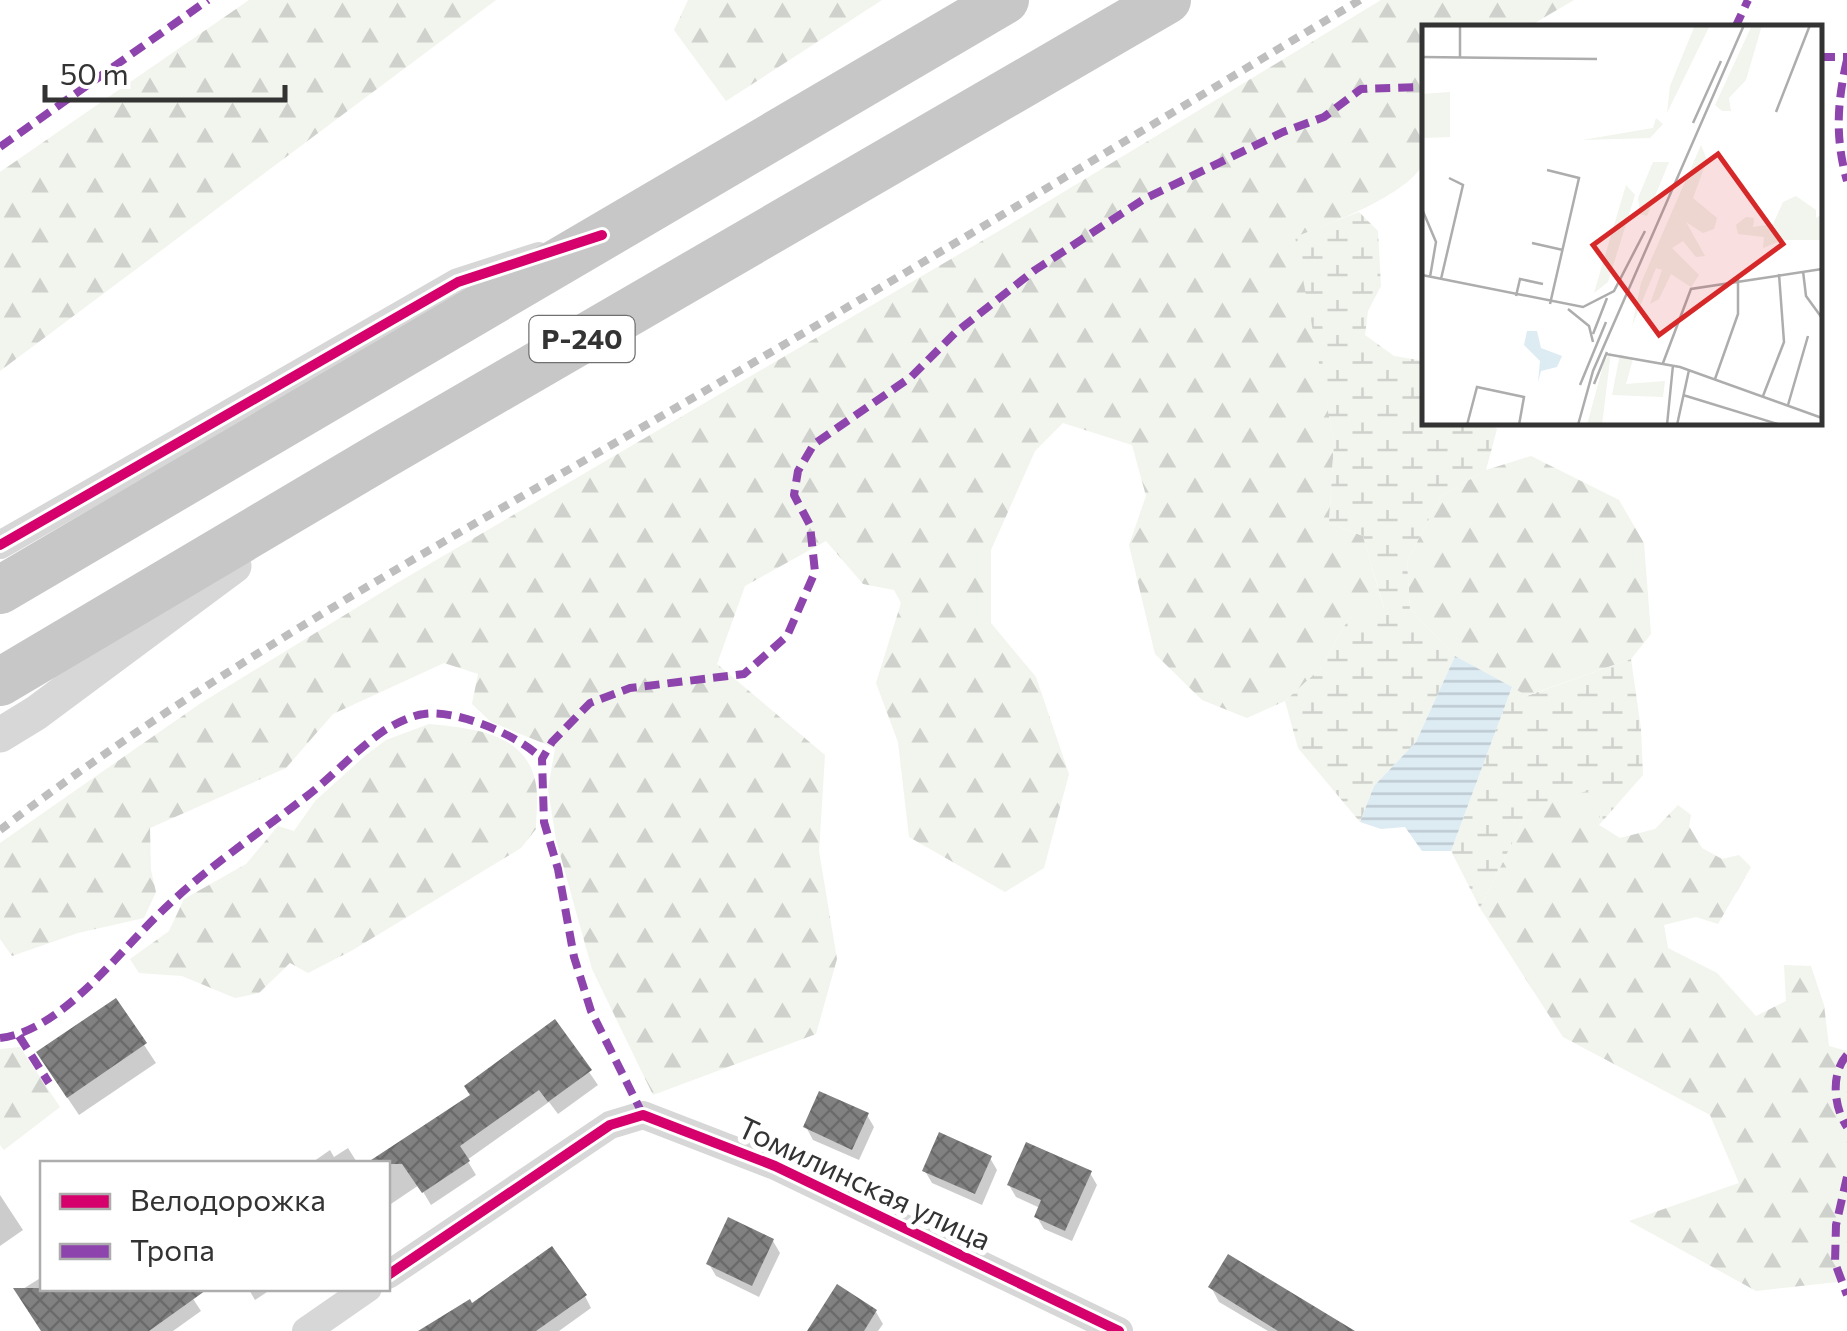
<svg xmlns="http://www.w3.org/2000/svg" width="1847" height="1331" viewBox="0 0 1847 1331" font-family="Commissioner,sans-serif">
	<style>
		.forest { fill: url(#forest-firs) }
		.wetland { fill: url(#wetland-marsh) }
		.water { fill: url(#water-rules) }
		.shadow { fill: #0003 }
		.building { fill: url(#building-cross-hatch) }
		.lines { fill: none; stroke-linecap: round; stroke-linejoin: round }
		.minor { stroke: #d7d7d7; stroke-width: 28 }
		.tertiary { stroke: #d7d7d7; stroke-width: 35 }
		.trunk { stroke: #c7c7c7; stroke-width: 48 }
		.rail { stroke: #bebebe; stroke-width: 8; stroke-dasharray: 10 8; stroke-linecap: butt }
		.quiet { stroke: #8e44ad; stroke-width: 8; stroke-dasharray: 15 8; stroke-linecap: butt }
		.cycleway-casing { stroke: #fff; stroke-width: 16 }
		.cycleway { stroke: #d6006c; stroke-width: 10 }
		.labels { text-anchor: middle; stroke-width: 10; stroke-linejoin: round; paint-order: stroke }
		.shield { fill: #fff; stroke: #707070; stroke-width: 2.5 }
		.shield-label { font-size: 28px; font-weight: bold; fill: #333 }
		.street-label { font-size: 30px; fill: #333; stroke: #fff }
		.inset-road { fill: none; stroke: #adadad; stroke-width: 2.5 }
		.view { fill: #d62828; fill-opacity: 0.15; stroke: #d62828; stroke-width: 5 }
		.inset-edge { fill: none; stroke: #333; stroke-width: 5 }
	</style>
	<defs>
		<pattern id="forest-firs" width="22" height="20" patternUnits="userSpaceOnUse" patternTransform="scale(2.5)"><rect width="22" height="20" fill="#f1f5ed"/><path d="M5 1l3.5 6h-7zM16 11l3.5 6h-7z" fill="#cfd2cc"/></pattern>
		<pattern id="wetland-marsh" width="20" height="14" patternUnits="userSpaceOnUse" patternTransform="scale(2.5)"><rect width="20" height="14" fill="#f1f5ed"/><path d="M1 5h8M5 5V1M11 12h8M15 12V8" fill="none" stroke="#cfd2cc"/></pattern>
		<pattern id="water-rules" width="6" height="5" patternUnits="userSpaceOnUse" patternTransform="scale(2.5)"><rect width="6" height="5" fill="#ddebf3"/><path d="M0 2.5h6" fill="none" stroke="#becad1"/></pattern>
		<pattern id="building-cross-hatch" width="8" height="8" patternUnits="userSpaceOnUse" patternTransform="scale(2.5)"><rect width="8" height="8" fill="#818181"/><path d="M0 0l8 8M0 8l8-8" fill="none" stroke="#6a6a6a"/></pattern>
	</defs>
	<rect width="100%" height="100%" fill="#fff"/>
	<path class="forest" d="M249 0H496L0 371V172Z
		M688 0H882L726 101 674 30Z
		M1381 0H1574L1528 27 1424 28V163C1406 196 1331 223 1296 237L1334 442 1329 523 1363 536 1384 609 1349 618 1321 668 1285 701 1247 718 1202 700 1155 654 1129 545 1146 496 1132 445 1063 423 1035 451 991 550V623L1036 677 1069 774 1044 868 1005 892 909 837 898 742 876 683 901 603 894 590 863 584 826 541 745 586 717 664 825 755 819 851 837 959 816 1034 653 1095 592 969 556 840 548 789 555 748 491 722 472 704 478 674 444 663 333 714 286 768 150 828 151 870 156 892 144 918 78 933 12 956 0 939V843L201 703 397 583 1004 228Z
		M1531 456 1619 500 1644 543 1651 634 1631 659 1526 696 1455 656 1410 609 1407 561 1441 496 1486 470Z
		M429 724C470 728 524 732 535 780 539 795 536 814 536 829L521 848 351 951 308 973 290 963 259 993 235 998 182 976 139 973 130 959 169 931 184 899 246 864 278 826 294 831 315 801 366 755 386 740Z
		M1604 785 1599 825 1620 838 1655 829 1678 805 1691 815 1689 826 1702 848 1722 859 1739 855 1751 867 1718 924 1696 917 1664 925 1668 948 1717 973 1756 1016 1786 1001 1784 965 1811 966 1824 1005 1829 1046 1847 1051V1281L1756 1291 1629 1221 1739 1183 1710 1115 1563 1037 1480 908 1529 809Z
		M20 1047 60 1107 4 1150 0 1145V1049Z"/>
	<path class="wetland" d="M1359 212 1378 231 1381 286 1368 311 1365 335 1394 356 1424 361V422L1489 423 1497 429 1486 470 1441 496 1407 561 1410 609 1455 656 1416 742 1374 786 1360 822 1298 748 1285 701 1321 668 1349 618 1384 608 1363 536 1329 523 1334 442 1295 237Z
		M1631 659 1641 729 1643 775 1599 825 1603 786 1529 809 1480 908 1451 851 1512 687 1527 696Z"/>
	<path class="water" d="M1455 656 1512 687 1451 851H1422L1405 827 1381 829 1360 822 1374 786 1416 742Z"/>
	<path class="shadow" d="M115 1001 156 1063 79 1115 50 1072Z
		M555 1023 598 1085 558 1114 549 1102 467 1160 476 1175 431 1205 419 1185 388 1206V1164L472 1096Z
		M867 1115 874 1127 859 1160 813 1140 806 1127Z
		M348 1148 358 1164H310L330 1150 334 1157Z
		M990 1158 997 1170 982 1205 932 1183 925 1171Z
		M1090 1173 1097 1185 1072 1241 1044 1229 1037 1217 1040 1208 1016 1197 1009 1185Z
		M0 1195 23 1230 0 1246Z
		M773 1241 780 1253 759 1297 716 1276 709 1264Z
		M42 1277V1288H186L201 1311 173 1331H43L18 1292Z
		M1211 1287 1354 1331H1268L1219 1302Z
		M248 1288H273L255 1300Z
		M585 1296 591 1308 559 1331H435L471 1306Z
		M876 1312 883 1324 878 1331H810Z"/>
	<path class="building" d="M116 998 147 1043 67 1098 36 1052Z
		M555 1019 592 1070 548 1102 539 1090 460 1146 470 1161 422 1193 402 1164H365L470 1095 464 1086Z
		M819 1091 869 1113 852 1150 803 1127Z
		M939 1132 992 1156 975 1194 922 1171Z
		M1026 1142 1092 1171 1065 1231 1034 1217 1041 1200 1007 1185Z
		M728 1217 774 1239 752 1286 706 1264Z
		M552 1246 587 1295 536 1331H418L470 1299 472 1303Z
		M1228 1254 1355 1331H1278L1208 1287Z
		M837 1284 877 1310 864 1331H807Z
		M13 1288H209L149 1331H41Z"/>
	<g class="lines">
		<path class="minor" d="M0 545 458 282 539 256
			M388 1275 610 1125 643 1115 775 1166 1119 1331
			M306 1331 368 1288"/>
		<path class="tertiary" d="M0 735 36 713 234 566"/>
		<path class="trunk" d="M0 590 1005 0
			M0 682 383 455 1167 0"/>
		<path class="rail" d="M0 830C210 670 444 542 672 410 903 276 1131 137 1360 0"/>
		<path class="quiet" d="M1735 28 1748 0
			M1820 57H1847
			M1847 60C1837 103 1835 138 1847 181
			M0 147 208 0
			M19 1036 49 1083
			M0 1038C61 1031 116 955 159 914 203 870 258 834 307 796 333 776 356 750 382 732 392 725 412 715 424 714 457 709 520 736 542 759
			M1847 1055C1830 1074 1834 1108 1847 1127
			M643 1115 591 1011 574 957 558 869 544 822 542 759 552 742 590 703 630 688 744 674 787 636 815 572 810 525 794 495 798 471 814 444 911 377 955 333 1035 270 1144 199 1283 132 1324 117 1361 89 1424 87
			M1847 1177 1836 1225 1835 1263 1847 1295"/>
		<g class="cycleway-casing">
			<path id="cycleway" d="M0 545 458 282 602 235
				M388 1275 610 1125 643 1115 775 1166 1119 1331"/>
		</g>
		<use href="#cycleway" class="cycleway"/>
	</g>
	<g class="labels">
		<rect class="shield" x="529.5" y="316" width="105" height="46" rx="8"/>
		<g class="shield-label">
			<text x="582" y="349">Р-240</text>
		</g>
		<g class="street-label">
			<text transform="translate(864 1184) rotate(25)" y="10">Томилинская улица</text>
		</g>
	</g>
	<g transform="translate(1422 25)">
		<rect width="400" height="400" fill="#fff"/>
		<path d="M198 329 211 334 204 359 243 356 241 372 190 370Z" fill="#f1f5ed"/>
		<path d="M273 0H288L245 88 248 61ZM330 0H340L324 55 307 73 309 86H300L293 80ZM234 93 241 99 228 113 160 115 231 103ZM279 120 285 135 271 173 295 193 292 204 281 208 264 197 283 231 274 232 261 216 250 223 277 250 269 262 249 249 237 274 228 279 240 245 234 243 210 301 219 258ZM231 137H247L225 191 218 189 216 173ZM204 160 213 170 186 257 172 268ZM374 171 394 185V193L400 189V215H361L341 223 342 212 316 209 314 200 324 192 332 193 331 202 351 199 361 177ZM189 327 180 400H165L182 337Z" fill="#f1f5ed"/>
		<path d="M28 67V112L0 113V69Z" fill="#f1f5ed"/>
		<path d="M105 306H115L119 323 140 331 135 342 119 346 116 357 118 336 102 320Z" fill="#ddebf3"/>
		<path class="inset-road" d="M38 0V32M0 32 175 34M354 87 388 0M271 98 299 36M125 145 157 153 128 279M0 184 14 217 8 252M110 218 141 225M381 246 384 271 400 293M0 250 161 282 192 266 223 206M19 254 41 160 27 153M94 271 98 254 121 259M146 284 167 301 171 317M171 309 185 273M184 329 258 342 400 393M241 338 269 264 400 244M293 354 316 289V254M172 359 185 327M158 360 184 297M261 370 359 400M341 371 362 317 357 249M366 380 386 311M45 400 55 362 102 372 97 400M156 400 171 346 322 0M245 400 251 340M255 400 267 345"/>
		<path class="view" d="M296 129 361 219 237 310 171 220Z"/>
		<rect width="400" height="400" class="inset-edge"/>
	</g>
	<rect x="40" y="1161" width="350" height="130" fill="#ffffff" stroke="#adadad" stroke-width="2.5"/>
	<rect x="60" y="1194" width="50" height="15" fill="#d6006c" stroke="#adadad" stroke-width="2.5"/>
	<text x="130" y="1211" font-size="30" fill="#333333">Велодорожка</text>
	<rect x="60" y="1244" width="50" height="15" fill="#8e44ad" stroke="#adadad" stroke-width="2.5"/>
	<text x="130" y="1261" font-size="30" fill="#333333">Тропа</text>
	<path d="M45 85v15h240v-15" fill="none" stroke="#333333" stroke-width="5"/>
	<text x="60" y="85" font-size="30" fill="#333333" stroke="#ffffff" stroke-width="8" paint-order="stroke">50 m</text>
</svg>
